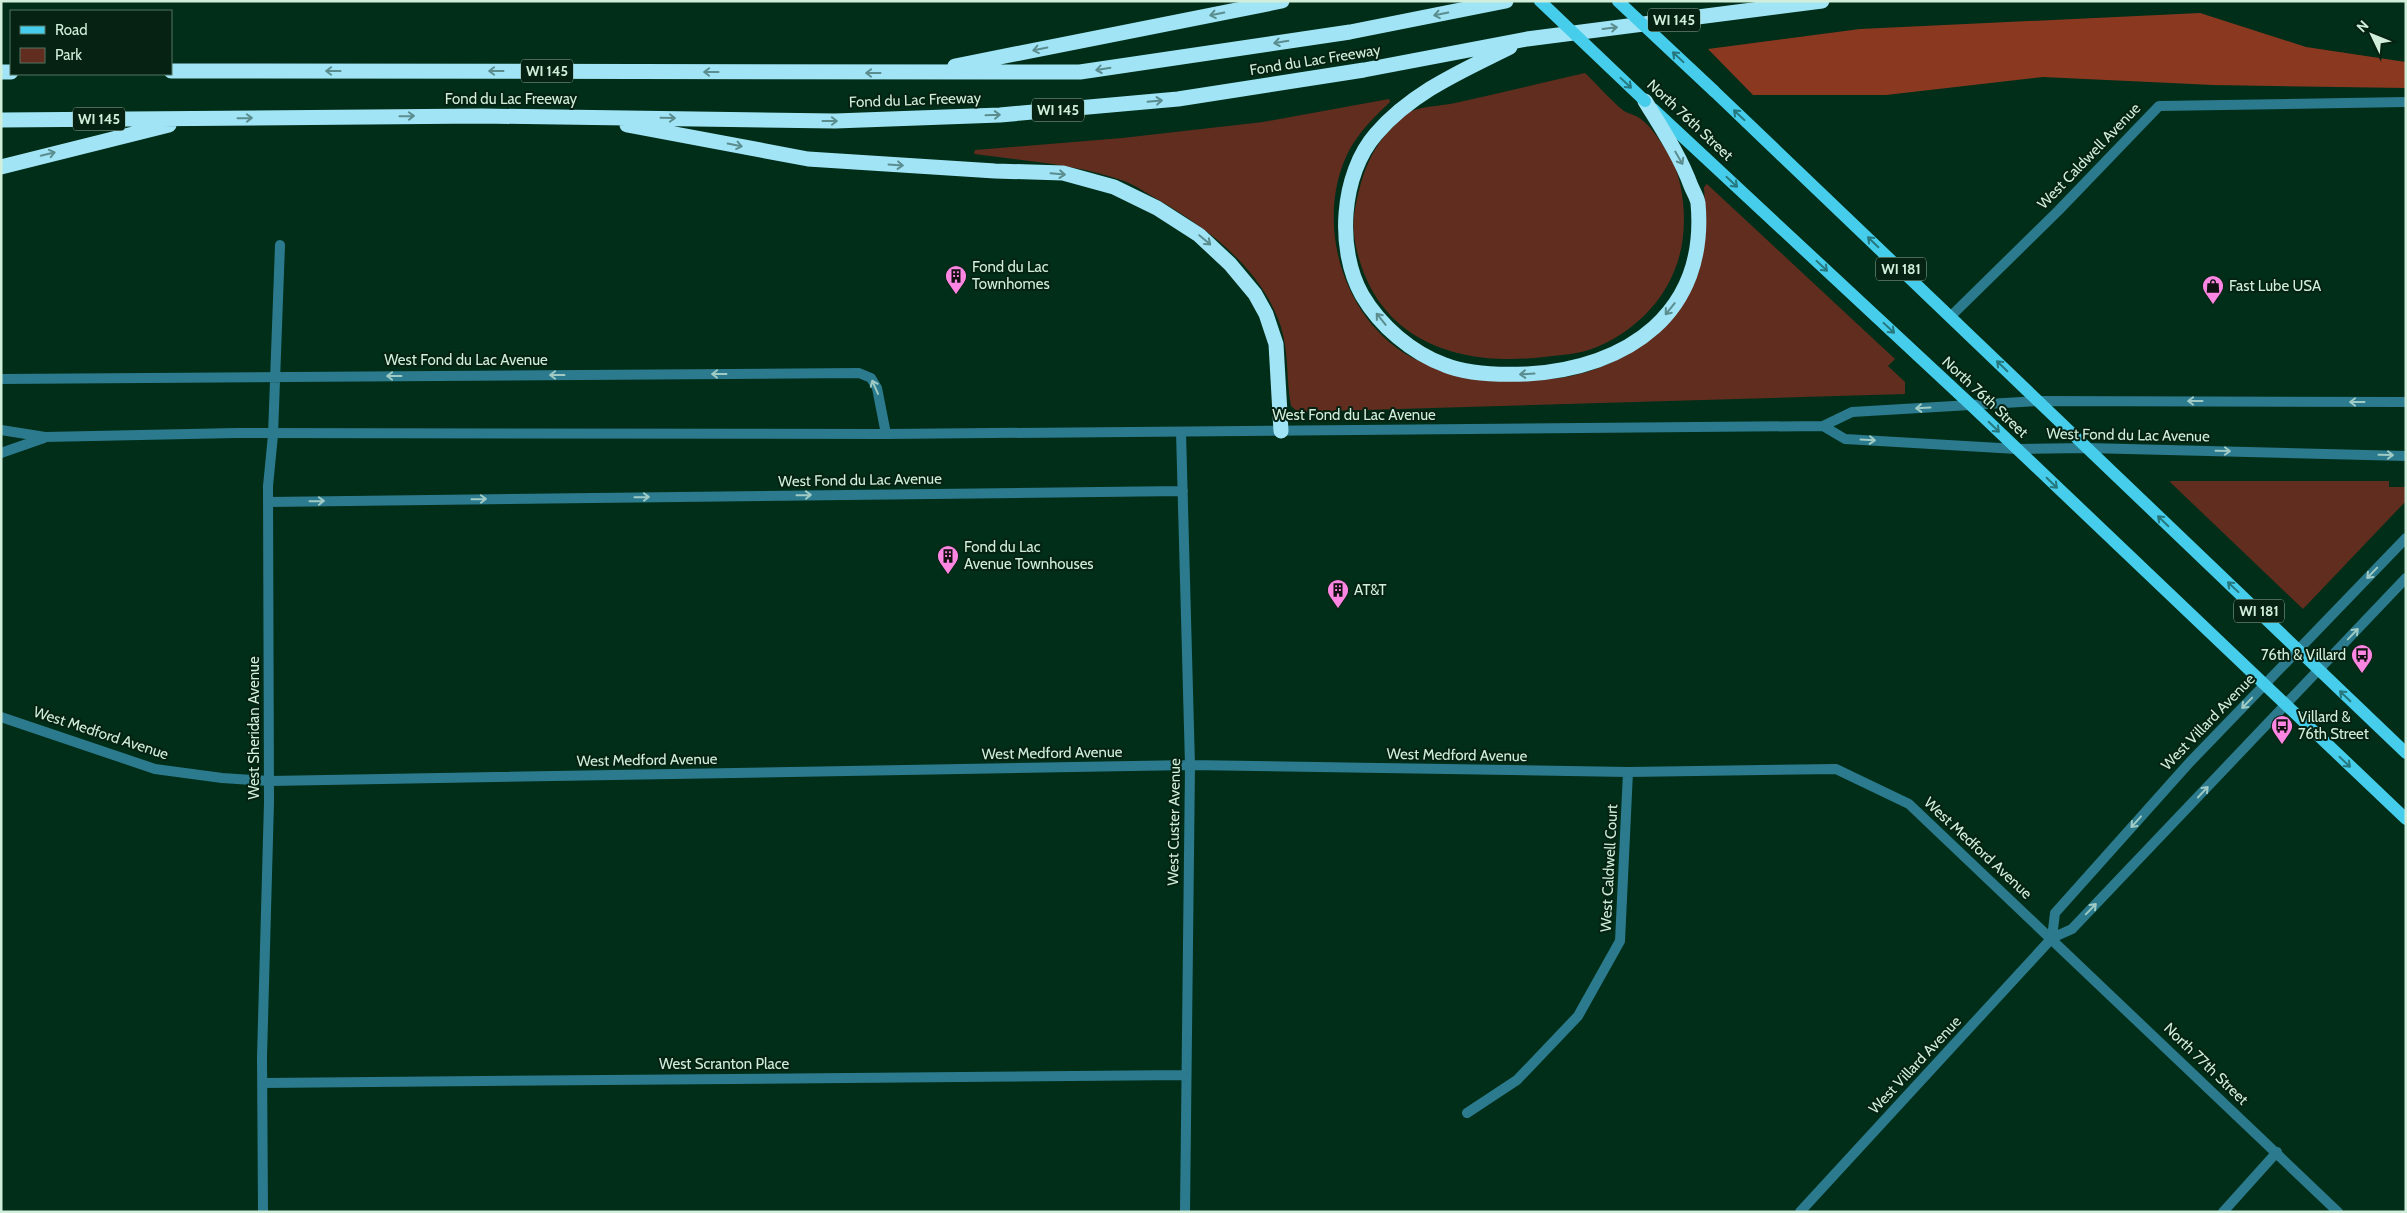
<svg xmlns="http://www.w3.org/2000/svg" width="2407" height="1213" viewBox="0 0 2407 1213" font-family="Cabin,sans-serif">
	<style>
		.green { fill: #602d1f }
		.forest { fill: #8b3821 }
		.lines { fill: none; stroke-linecap: round; stroke-linejoin: round }
		.minor { stroke: #2b7a8d; stroke-width: 10 }
		.tertiary { stroke: #2b7a8d; stroke-width: 10 }
		.primary { stroke: #46cdeb; stroke-width: 12 }
		.motorway { stroke: #a1e4f6; stroke-width: 15 }
		.primary-bridge { stroke: #46cdeb; stroke-width: 12 }
		.oneway { stroke: #5b8d8f }
		.oneway2 { stroke: #26787e }
		.oneway3 { stroke: #9fcbc4 }
		.labels { text-anchor: middle; stroke-width: 4; stroke-linejoin: round; paint-order: stroke }
		.shield { fill: #052212; stroke: #94b19f; stroke-width: 1 }
		.shield-label { font-size: 14px; font-weight: bold; fill: #d1eedb }
		.street-label { font-size: 15px; fill: #d1eedb; stroke: #052212 }
		.poi-label { font-size: 15px; fill: #d1eedb; stroke: #052212; text-anchor: start }
	</style>
	<rect width="100%" height="100%" fill="#012e18"/>
	<path class="green" d="M1585 73C1598 85 1610 100 1624 111 1629 114 1636 115 1641 119 1653 128 1661 143 1669 154 1682 177 1686 210 1683 236 1678 286 1644 327 1597 347 1581 354 1561 355 1544 357 1468 366 1390 347 1362 268 1356 251 1352 233 1354 215 1360 179 1369 148 1397 123 1401 119 1406 113 1412 111 1424 106 1442 106 1455 103 1499 93 1542 83 1585 73Z
		M1389 99 1390 102C1375 116 1362 129 1351 147 1311 219 1343 326 1419 361 1434 368 1471 369 1489 372 1505 374 1522 378 1538 379 1593 381 1663 344 1689 294 1705 261 1706 223 1704 187L1707 184 1895 359 1888 366 1905 382V394L1298 412 1291 406C1286 379 1289 353 1281 327 1262 269 1208 228 1157 199 1146 193 1135 185 1124 181 1076 164 1024 161 974 154L975 150 1122 138 1263 122Z
		M2171 481H2389V487H2406V501L2303 609 2170 482Z"/>
	<path class="forest" d="M2200 13 2306 47 2406 62V88L2213 85 2043 77 1886 95H1753L1708 49 1860 29Z"/>
	<g class="lines">
		<path class="minor" d="M1951 316 2058 211 2159 106 2406 102
			M1 379 859 373 871 378 877 388 886 434
			M1181 432 1190 765 1185 1212
			M268 502 1183 491
			M1 717 155 769 222 778 269 781 1190 765 1628 772 1836 769 1909 804 2338 1212
			M263 1083 1185 1075
			M1467 1113 1517 1080 1578 1016 1620 941 1628 772
			M263 1212 262 1057 269 802 268 486 273 435 280 245
			M2223 1212 2277 1152"/>
		<path class="tertiary" d="M1823 426 1845 439 2017 449 2087 448 2406 456
			M1 430 45 437 236 433 886 434 1823 426 1852 412 2037 401 2406 402
			M1 453 44 438
			M2052 938 2055 913 2190 762 2406 538
			M1800 1212 2052 938 2072 929 2406 578"/>
		<path class="primary" d="M1714 91 2406 753
			M1653 109 1971 405 2406 819"/>
		<path class="motorway" d="M1510 47C1462 71 1412 92 1376 134 1341 174 1336 249 1362 295 1380 326 1412 353 1445 365 1469 375 1502 375 1527 374 1628 368 1708 313 1698 203 1697 197 1693 191 1691 186 1680 156 1662 129 1645 101
			M955 66 1282 1
			M171 71 1080 72 1350 32 1506 1
			M1 72H11
			M1 120 482 116 835 121 1000 115 1178 99 1364 70 1527 39 1822 1
			M627 125 808 159 995 171 1063 173 1114 187 1157 208 1199 235 1230 264 1255 294 1266 314 1276 344 1281 431
			M1 167 169 125"/>
		<path class="primary-bridge" d="M1540 1 1645 101
			M1618 1 1714 91"/>
	</g>
	<defs><path id="oneway-shaft" d="M-6 0H5M1.5-3L5.5 0L1.5 3" fill="none" stroke-width="1.6" stroke-linecap="round" stroke-linejoin="round" transform="scale(1.25)"/></defs>
	<g class="oneway">
		<use href="#oneway-shaft" transform="translate(1217 14) rotate(169)"/>
		<use href="#oneway-shaft" transform="translate(1441 14) rotate(169)"/>
		<use href="#oneway-shaft" transform="translate(1610 28) rotate(-7)"/>
		<use href="#oneway-shaft" transform="translate(1281 42) rotate(171)"/>
		<use href="#oneway-shaft" transform="translate(1040 49) rotate(169)"/>
		<use href="#oneway-shaft" transform="translate(1103 69) rotate(171)"/>
		<use href="#oneway-shaft" transform="translate(333 71) rotate(-180)"/>
		<use href="#oneway-shaft" transform="translate(496 71) rotate(-180)"/>
		<use href="#oneway-shaft" transform="translate(711 72) rotate(-180)"/>
		<use href="#oneway-shaft" transform="translate(873 73) rotate(-180)"/>
		<use href="#oneway-shaft" transform="translate(1155 101) rotate(-5)"/>
		<use href="#oneway-shaft" transform="translate(993 115) rotate(-2)"/>
		<use href="#oneway-shaft" transform="translate(407 116) rotate(-1)"/>
		<use href="#oneway-shaft" transform="translate(245 118) rotate(-1)"/>
		<use href="#oneway-shaft" transform="translate(668 118) rotate(1)"/>
		<use href="#oneway-shaft" transform="translate(830 121)"/>
		<use href="#oneway-shaft" transform="translate(735 145) rotate(11)"/>
		<use href="#oneway-shaft" transform="translate(48 154) rotate(-14)"/>
		<use href="#oneway-shaft" transform="translate(1679 158) rotate(60)"/>
		<use href="#oneway-shaft" transform="translate(896 165) rotate(4)"/>
		<use href="#oneway-shaft" transform="translate(1058 174) rotate(5)"/>
		<use href="#oneway-shaft" transform="translate(1205 240) rotate(40)"/>
		<use href="#oneway-shaft" transform="translate(1670 309) rotate(129)"/>
		<use href="#oneway-shaft" transform="translate(1381 319) rotate(-129)"/>
		<use href="#oneway-shaft" transform="translate(1527 374) rotate(177)"/>
	</g>
	<g class="oneway2">
		<use href="#oneway-shaft" transform="translate(1678 57) rotate(-137)"/>
		<use href="#oneway-shaft" transform="translate(1626 83) rotate(43)"/>
		<use href="#oneway-shaft" transform="translate(1739 115) rotate(-137)"/>
		<use href="#oneway-shaft" transform="translate(1732 182) rotate(43)"/>
		<use href="#oneway-shaft" transform="translate(1873 242) rotate(-136)"/>
		<use href="#oneway-shaft" transform="translate(1822 266) rotate(43)"/>
		<use href="#oneway-shaft" transform="translate(1889 328) rotate(43)"/>
		<use href="#oneway-shaft" transform="translate(2002 366) rotate(-136)"/>
		<use href="#oneway-shaft" transform="translate(1994 427) rotate(44)"/>
		<use href="#oneway-shaft" transform="translate(2052 483) rotate(44)"/>
		<use href="#oneway-shaft" transform="translate(2163 521) rotate(-136)"/>
		<use href="#oneway-shaft" transform="translate(2233 587) rotate(-137)"/>
		<use href="#oneway-shaft" transform="translate(2345 696) rotate(-136)"/>
		<use href="#oneway-shaft" transform="translate(2345 762) rotate(43)"/>
	</g>
	<g class="oneway3">
		<use href="#oneway-shaft" transform="translate(719 374) rotate(180)"/>
		<use href="#oneway-shaft" transform="translate(557 375) rotate(180)"/>
		<use href="#oneway-shaft" transform="translate(394 376) rotate(180)"/>
		<use href="#oneway-shaft" transform="translate(875 387) rotate(-114)"/>
		<use href="#oneway-shaft" transform="translate(2195 401) rotate(-180)"/>
		<use href="#oneway-shaft" transform="translate(2357 402) rotate(-180)"/>
		<use href="#oneway-shaft" transform="translate(1923 408) rotate(177)"/>
		<use href="#oneway-shaft" transform="translate(1868 440) rotate(3)"/>
		<use href="#oneway-shaft" transform="translate(2223 451) rotate(1)"/>
		<use href="#oneway-shaft" transform="translate(2386 455) rotate(1)"/>
		<use href="#oneway-shaft" transform="translate(804 495) rotate(-1)"/>
		<use href="#oneway-shaft" transform="translate(642 497) rotate(-1)"/>
		<use href="#oneway-shaft" transform="translate(479 499) rotate(-1)"/>
		<use href="#oneway-shaft" transform="translate(317 501) rotate(-1)"/>
		<use href="#oneway-shaft" transform="translate(2372 573) rotate(134)"/>
		<use href="#oneway-shaft" transform="translate(2353 634) rotate(-46)"/>
		<use href="#oneway-shaft" transform="translate(2247 703) rotate(134)"/>
		<use href="#oneway-shaft" transform="translate(2203 792) rotate(-47)"/>
		<use href="#oneway-shaft" transform="translate(2136 822) rotate(132)"/>
		<use href="#oneway-shaft" transform="translate(2091 909) rotate(-46)"/>
	</g>
	<defs>
		<g id="building-pin" transform="scale(1.125)"><path d="M0 17L-7.5 6A9.5 9.5 0 1 1 7.5 6Z" fill="#fd86e2" stroke="#052212"/><path d="M-4-6H4V6H1V3H-1V6H-4ZM-2.5-4.3h1.7v1.8h-1.7ZM.8-4.3h1.7v1.8H.8ZM-2.5-1h1.7V.8h-1.7ZM.8-1h1.7V.8H.8Z" fill="#111"/></g>
		<g id="shop-pin" transform="scale(1.125)"><path d="M0 17L-7.5 6A9.5 9.5 0 1 1 7.5 6Z" fill="#fd86e2" stroke="#052212"/><path d="M-5-2.5h2.3a2.7 3.5 0 0 1 5.4 0H5L5.5 6h-11ZM-1.5-2.5h3a1.5 2.3 0 0 0-3 0Z" fill="#111"/></g>
		<g id="bus-pin" transform="scale(1.125)"><path d="M0 17L-7.5 6A9.5 9.5 0 1 1 7.5 6Z" fill="#fd86e2" stroke="#052212"/><path d="M-5-6H5V4H4V6H2V4H-2V6H-4V4H-5ZM-3.5-4V0h7V-4ZM-3.5 1.2v1.5H-2V1.2ZM2 1.2v1.5H3.5V1.2Z" fill="#111"/></g>
	</defs>
	<g fill-rule="evenodd">
		<use href="#building-pin" x="956" y="276"/>
		<use href="#shop-pin" x="2213" y="286"/>
		<use href="#building-pin" x="948" y="556"/>
		<use href="#building-pin" x="1338" y="590"/>
		<use href="#bus-pin" x="2362" y="655"/>
		<use href="#bus-pin" x="2282" y="726"/>
	</g>
	<g class="labels">
		<g class="shield">
			<rect x="1648" y="8.5" width="52" height="23" rx="4"/>
			<rect x="521" y="59.5" width="52" height="23" rx="4"/>
			<rect x="1032" y="98.5" width="52" height="23" rx="4"/>
			<rect x="73" y="107.5" width="52" height="23" rx="4"/>
			<rect x="1876" y="257.5" width="50" height="23" rx="4"/>
			<rect x="2234" y="599.5" width="50" height="23" rx="4"/>
		</g>
		<g class="shield-label">
			<text x="1674" y="25">WI 145</text>
			<text x="547" y="76">WI 145</text>
			<text x="1058" y="115">WI 145</text>
			<text x="99" y="124">WI 145</text>
			<text x="1901" y="274">WI 181</text>
			<text x="2259" y="616">WI 181</text>
		</g>
		<g class="street-label">
			<text transform="translate(1315 60) rotate(-9)" y="5">Fond du Lac Freeway</text>
			<text x="511" y="104">Fond du Lac Freeway</text>
			<text transform="translate(915 100) rotate(-2)" y="5">Fond du Lac Freeway</text>
			<text transform="translate(1690 120) rotate(43)" y="5">North 76th Street</text>
			<text transform="translate(2089 156) rotate(-46)" y="5">West Caldwell Avenue</text>
			<text x="466" y="365">West Fond du Lac Avenue</text>
			<text transform="translate(1985 397) rotate(43)" y="5">North 76th Street</text>
			<text x="1354" y="420">West Fond du Lac Avenue</text>
			<text transform="translate(2128 435) rotate(1)" y="5">West Fond du Lac Avenue</text>
			<text transform="translate(860 480) rotate(-1)" y="5">West Fond du Lac Avenue</text>
			<text transform="translate(2208 722) rotate(-46)" y="5">West Villard Avenue</text>
			<text transform="translate(254 728) rotate(-90)" y="5">West Sheridan Avenue</text>
			<text transform="translate(101 733) rotate(18)" y="5">West Medford Avenue</text>
			<text transform="translate(1052 753) rotate(-1)" y="5">West Medford Avenue</text>
			<text transform="translate(1457 755) rotate(1)" y="5">West Medford Avenue</text>
			<text transform="translate(647 760) rotate(-1)" y="5">West Medford Avenue</text>
			<text transform="translate(1174 822) rotate(-89)" y="5">West Custer Avenue</text>
			<text transform="translate(1978 848) rotate(43)" y="5">West Medford Avenue</text>
			<text transform="translate(1609 868) rotate(-87)" y="5">West Caldwell Court</text>
			<text x="724" y="1069">West Scranton Place</text>
			<text transform="translate(2206 1064) rotate(44)" y="5">North 77th Street</text>
			<text transform="translate(1915 1065) rotate(-47)" y="5">West Villard Avenue</text>
		</g>
		<g class="poi-label">
			<text x="972" y="272">Fond du Lac<tspan x="972" dy="17">Townhomes</tspan></text>
			<text x="2229" y="291">Fast Lube USA</text>
			<text x="964" y="552">Fond du Lac<tspan x="964" dy="17">Avenue Townhouses</tspan></text>
			<text x="1354" y="595">AT&amp;T</text>
			<text x="2346" y="660" text-anchor="end">76th &amp; Villard</text>
			<text x="2298" y="722">Villard &amp;<tspan x="2298" dy="17">76th Street</tspan></text>
		</g>
	</g>
	<rect width="2407" height="1213" fill="none" stroke="#d1eedb" stroke-width="5"/>
	<rect x="10" y="10" width="162" height="65" fill="#052212" stroke="#577462"/>
	<rect x="20" y="26" width="25" height="8" fill="#46cdeb" stroke="#577462"/>
	<text x="55" y="35" font-size="15" fill="#d1eedb">Road</text>
	<rect x="20" y="48" width="25" height="15" fill="#602d1f" stroke="#577462"/>
	<text x="55" y="60" font-size="15" fill="#d1eedb">Park</text>
	<g transform="translate(2372 35) rotate(313)" stroke="#052212" stroke-width="4" paint-order="stroke">
	<path d="M0-4L9 19L0 12L-9 19Z" fill="#d1eedb"/>
	<text y="-8" font-size="14" font-weight="bold" text-anchor="middle" fill="#d1eedb">N</text>
	</g>
</svg>
